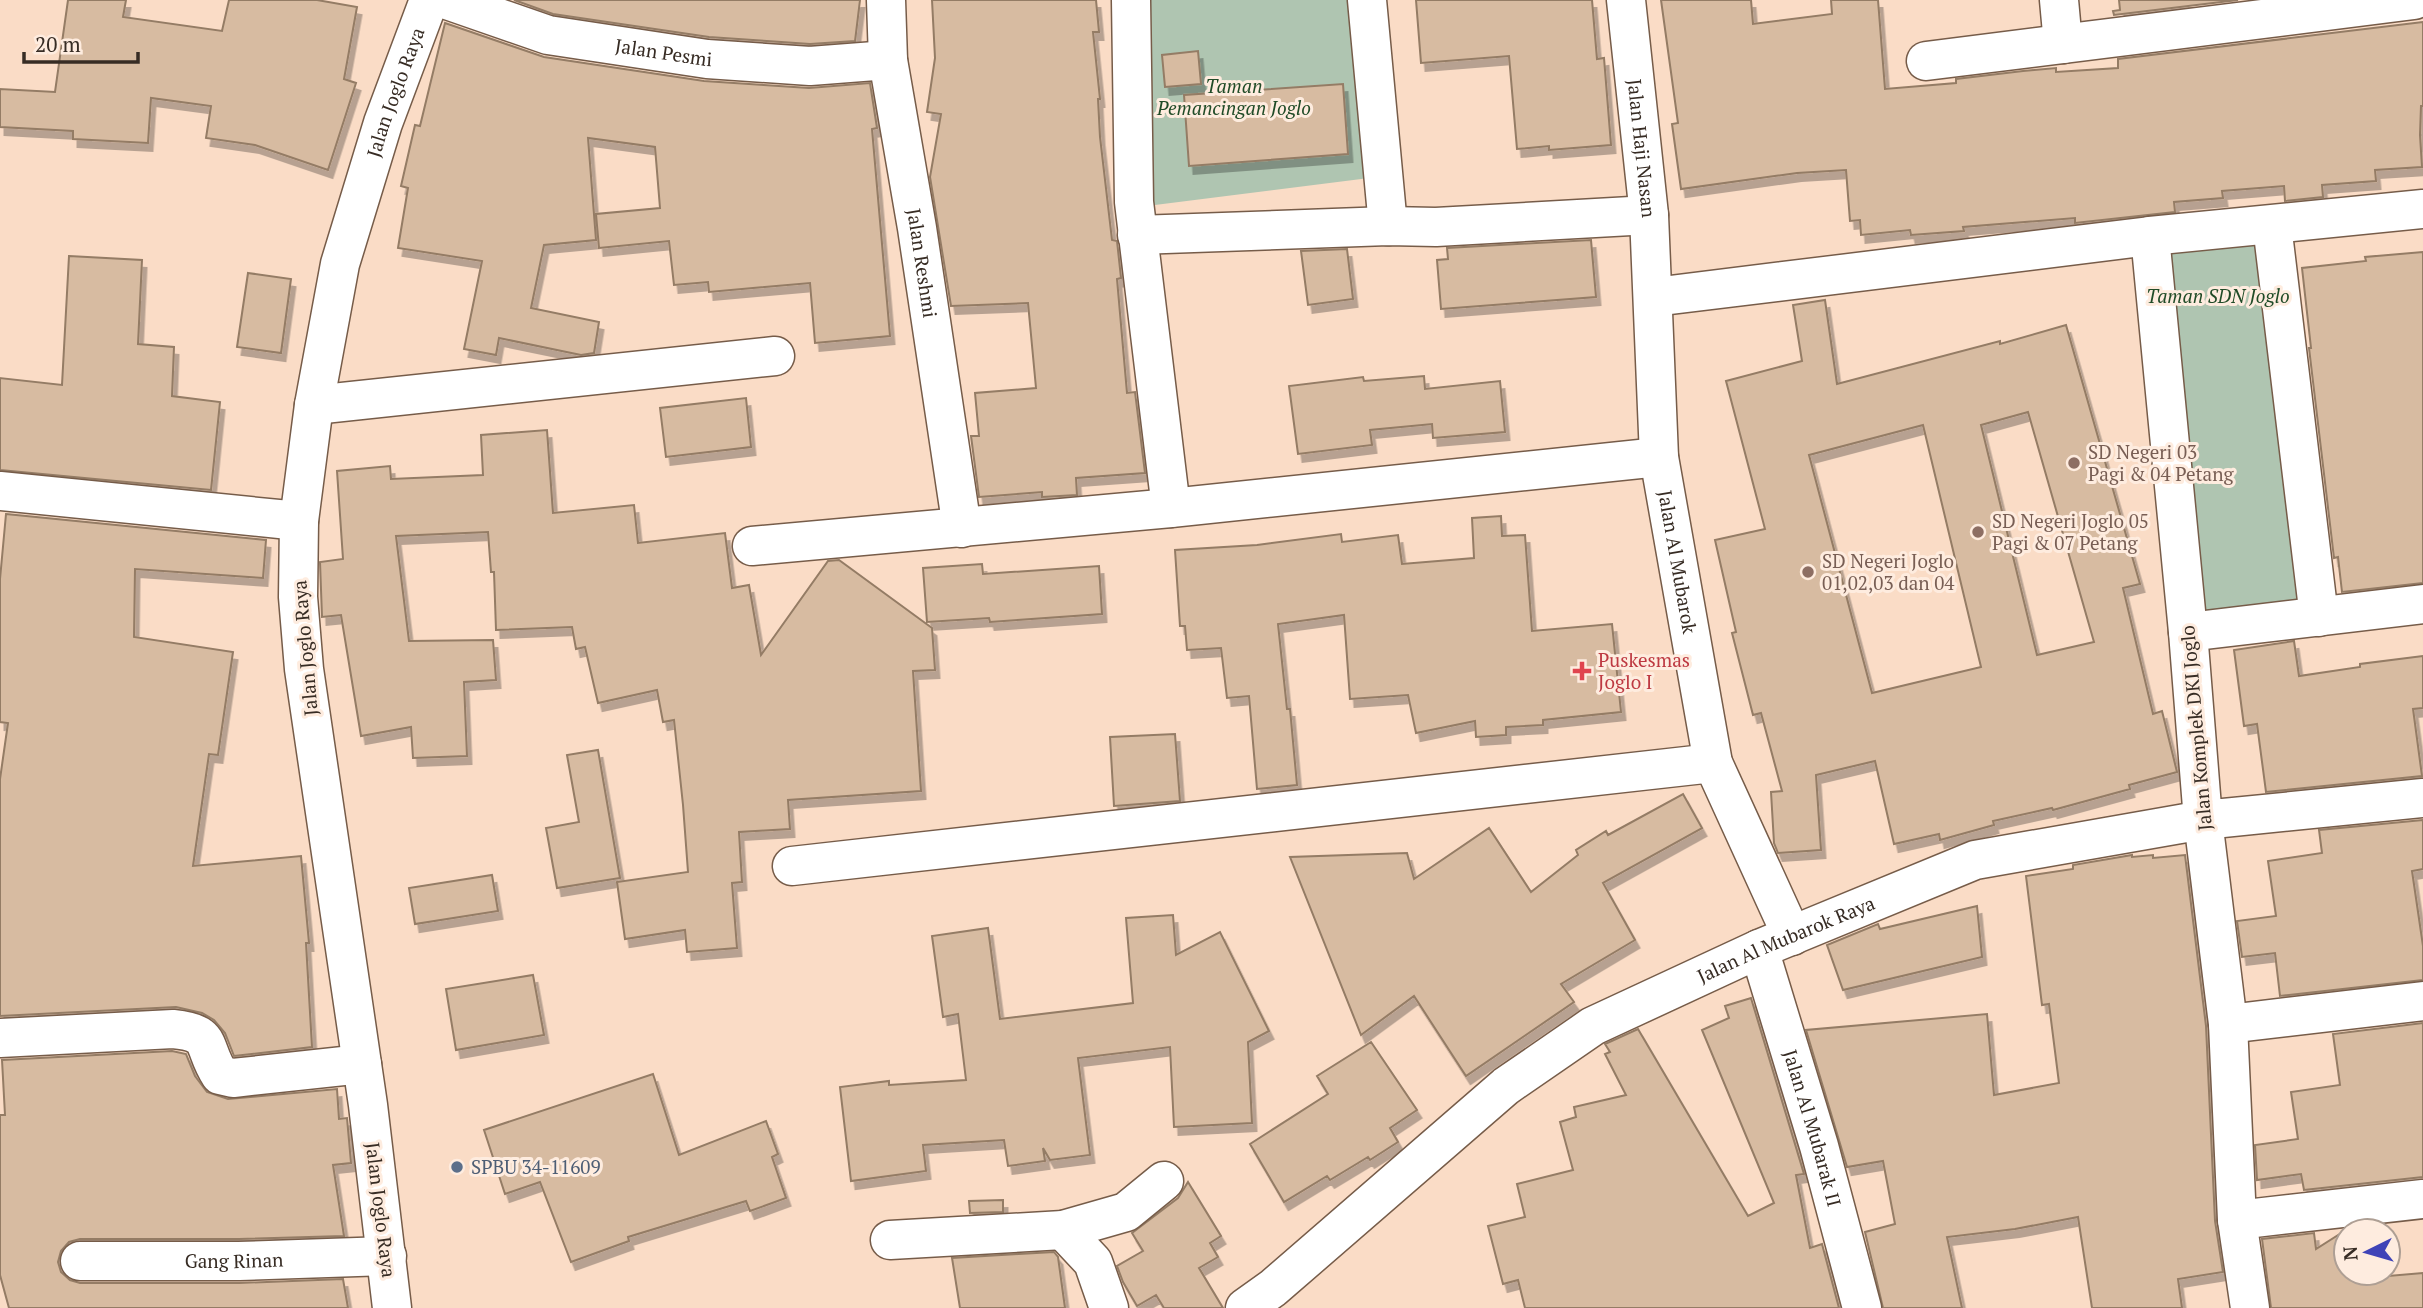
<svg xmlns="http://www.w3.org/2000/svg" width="2423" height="1308" viewBox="0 0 2423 1308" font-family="'PT Serif',serif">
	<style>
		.green { fill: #afc5b1 }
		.building { fill: #d7bba1; stroke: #947c65; stroke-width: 2; fill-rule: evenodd; filter: url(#shadow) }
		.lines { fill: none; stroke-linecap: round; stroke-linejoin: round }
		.street-casing { stroke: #765c49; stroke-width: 41 }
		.secondary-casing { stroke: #765c49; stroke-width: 41 }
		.street { stroke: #fff; stroke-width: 38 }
		.secondary { stroke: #fff; stroke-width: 38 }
		.education-dot { fill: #8d6e63; stroke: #feecdf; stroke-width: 2.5 }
		.health-dot { fill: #e0444e; stroke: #feecdf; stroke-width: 2.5 }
		.service-dot { fill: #5c6f8a; stroke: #feecdf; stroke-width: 2.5 }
		.labels { text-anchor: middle; stroke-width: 6; stroke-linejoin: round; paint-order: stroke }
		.street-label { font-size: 19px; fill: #372c24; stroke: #feecdf }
		.park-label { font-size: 19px; font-style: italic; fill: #204b27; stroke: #feecdf }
		.education-label { font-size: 19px; fill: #785e54; stroke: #feecdf; text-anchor: start }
		.health-label { font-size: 19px; fill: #be3a42; stroke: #feecdf; text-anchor: start }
		.service-label { font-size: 19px; fill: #4e5e75; stroke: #feecdf; text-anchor: start }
	</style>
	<defs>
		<filter id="shadow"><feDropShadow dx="4.5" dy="8" stdDeviation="0" flood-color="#0004"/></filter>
	</defs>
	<rect width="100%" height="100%" fill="#fadcc6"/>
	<path class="green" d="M1129 0H1368L1393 175 1139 207Z
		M2272 225 2302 619 2206 630 2150 236Z"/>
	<path class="building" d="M68 0H126L123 17 222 31 229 0H317L357 7 344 79 356 83 328 170 255 145 206 138 211 106 151 98 148 143 73 139V131L0 127V89L55 92Z
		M514 0H860L855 41 810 44 709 37 553 14Z
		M932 0H1096L1099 32H1093L1100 99H1098L1100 137 1112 240 1117 241 1121 278 1117 279 1127 393 1135 392 1145 473 1076 478 1077 495 1042 497V492L979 497 971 436H979L975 393 1036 388 1028 303 951 306 930 177 941 114 927 112 935 58Z
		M1416 0H1592L1597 59 1604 58 1611 145 1549 150V146L1517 149 1509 56 1421 63Z
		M1661 0H1751L1753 24 1832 14 1831 0H1878L1885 89 1956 83V79L2023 71 2056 68V72L2118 68V59L2423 22V106H2421L2420 135 2422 167 2375 170 2376 181 2322 185 2323 197 2285 201 2284 186 2222 191 2223 198 2174 202 2175 212 2075 223V218L1963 227 1964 231 1911 235 1910 230 1861 235 1860 220 1850 221 1846 170 1797 173 1681 189 1672 124 1678 123Z
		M2119 0H2238L2114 15 2113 11 2120 10Z
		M445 23 544 57 704 81 809 88 870 83 877 128 872 129 890 336 815 343 810 283 709 292 708 282 674 285 669 241 599 248 596 214 660 208 655 147 588 138 596 240 544 245 531 308 599 322 594 353 581 355 499 338 496 355 464 349 482 261 398 248 408 188 401 186 415 125 420 126Z
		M1198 51 1201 84 1165 87 1162 55Z
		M1343 84 1348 154 1189 166 1184 95Z
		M1591 240 1596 297 1441 309 1437 260 1448 259 1447 248Z
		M1347 249 1353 299 1308 305 1301 251Z
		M2423 252V583L2342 592 2338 557 2334 558 2309 348H2311L2302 268 2366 261 2365 257Z
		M69 256 142 260 138 344 174 347 172 396 220 402 211 490 0 470V378L62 385Z
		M248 273 291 279 281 353 237 347Z
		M1825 300 1837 384 2000 341V344L2066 325 2140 584 2123 588 2153 714 2162 711 2177 772 2129 785 2130 789 2053 810 2052 808 1993 821 1994 825 1940 840 1939 834 1894 844 1875 761 1816 775 1821 850 1778 853 1774 843 1771 792 1782 791 1761 713 1753 715 1732 633 1736 632 1715 540 1765 529 1726 381 1802 361 1793 305ZM2028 412 2094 642 2037 655 1981 425ZM1923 425 1981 667 1872 693 1809 455Z
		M1424 376 1425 389 1500 381 1505 432 1433 438 1432 424 1370 430 1372 445 1298 454 1289 386 1363 377 1364 381Z
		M746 398 751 447 666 457 660 408Z
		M547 430 553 513 634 505 638 543 725 533 732 588 749 585 761 655 828 561 839 560 932 628 935 670 913 671 921 791 788 800 790 829 739 832 742 882 732 883 737 948 687 952 685 930 625 939 617 882 688 872 683 805 674 720 663 722 657 690 598 703 585 647 576 649 572 627 496 630 494 572H491L488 532 396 536 409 641 493 640 496 680 464 682 467 756 413 758 411 727 361 736 341 615 322 617 320 562 343 559 337 471 390 466 391 479 483 475 481 435Z
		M6 514 266 540 263 578 135 569 134 637 233 652 218 755 209 754 193 866 301 856 309 943H306L312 1047 234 1056 225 1033 214 1020 202 1013 176 1007 0 1016V779L8 723 0 722V579Z
		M1501 516 1502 536 1525 535 1532 631 1612 624 1621 712 1543 720V725L1506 727V735L1476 737 1475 721 1416 733 1408 695 1350 699 1344 615 1278 624 1287 709H1290L1297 785 1257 789 1249 696 1227 698 1221 648 1187 650 1185 626H1180L1175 550 1257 545 1341 534 1342 542 1398 535 1402 564 1474 558 1472 518Z
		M982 564 983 574 1099 566 1102 614 990 622 989 618 927 622 923 568Z
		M2294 641 2299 676 2360 667V664L2423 656V708L2413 709 2422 776 2266 792 2257 724 2244 726 2234 650Z
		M1175 734 1180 801 1114 806 1110 737Z
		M598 750 620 878 557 888 546 828 579 822 567 755Z
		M1683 794 1702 828 1603 883 1635 940 1561 984 1574 1002 1466 1076 1414 996 1361 1035 1290 857 1407 853 1414 879 1489 828 1531 892 1578 855 1576 850 1606 831 1608 835Z
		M2423 820V869L2412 871 2423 946V980L2280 996 2275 953 2242 957 2237 921 2276 916 2268 861 2322 853 2319 830Z
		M2132 855V857L2153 855V858L2185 855 2206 1026 2215 1221 2223 1272 2178 1279 2182 1308H2092L2078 1217 2015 1229 1947 1237 1962 1308H1883L1865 1232 1895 1224 1883 1161 1847 1167 1806 1030 1987 1014 1994 1095 2059 1083 2049 1004 2042 1005 2026 876 2073 869V865Z
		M492 875 498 911 415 924 409 888Z
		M1977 906 1982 957 1843 990 1827 945 1878 924 1880 929Z
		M1173 915 1176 955 1220 932 1269 1031 1248 1042 1252 1123 1174 1127 1170 1047 1078 1058 1090 1155 1050 1160 1043 1148 1045 1161 1008 1166 1004 1140 923 1145 926 1171 851 1181 840 1087 889 1081V1085L966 1080 958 1014 943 1017 932 936 988 928 1000 1019 1133 1003 1126 918Z
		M533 975 544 1035 456 1050 446 989Z
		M1751 998 1804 1174 1796 1175 1810 1248 1822 1244 1839 1308H1525L1518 1280 1503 1284 1488 1226 1525 1217 1517 1184 1573 1170 1560 1122 1576 1117 1574 1107 1626 1095 1605 1054 1610 1052 1605 1044 1638 1029 1748 1216 1774 1203 1702 1030 1729 1018 1725 1006Z
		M2423 1023V1177L2304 1190 2301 1174 2257 1180 2255 1145 2298 1139 2291 1092 2340 1085 2333 1034Z
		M1371 1042 1417 1110 1390 1128 1398 1142 1370 1160 1368 1157 1330 1180 1327 1176 1284 1202 1250 1144 1328 1094 1317 1076Z
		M172 1051 186 1054 195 1076 207 1092 228 1099 337 1089 339 1119 347 1118 351 1163 333 1165 344 1236 239 1239H80L69 1242 61 1251 58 1262 61 1272 70 1280 80 1283H239L343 1279 348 1308H9L0 1275V1115H5L2 1060Z
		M653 1074 679 1155 766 1121 778 1154 772 1157 786 1198 750 1211 746 1201 628 1237 629 1241 571 1262 540 1182 505 1194 484 1130Z
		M1188 1182 1221 1236 1210 1243 1218 1257 1199 1268 1223 1308H1164L1156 1295 1137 1306 1123 1282 1117 1266 1143 1251 1132 1233 1178 1198Z
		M1003 1200V1212L970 1213 969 1201Z
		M2346 1230V1273H2364L2365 1278 2423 1273V1308H2271L2262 1239 2314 1233 2316 1249Z
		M1054 1252 1058 1257 1065 1308H960L952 1258Z"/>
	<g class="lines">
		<g class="street-casing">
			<g id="street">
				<path id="s1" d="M447 0 548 35 707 59 810 66 888 60"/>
				<path id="s2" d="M886 0 888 60 917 228 962 528"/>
				<path d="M1131 0 1134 202 1171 508"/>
				<path d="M1367 0 1388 226"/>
				<path id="s3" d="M1626 0 1649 215 1659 457 1713 763 1792 936"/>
				<path d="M2059 0 2063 44"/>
				<path d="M1926 61 2414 0"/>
				<path d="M2272 225 2319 617"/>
				<path d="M1137 235 1388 226 1436 227 1649 215"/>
				<path d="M2150 236 2188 632 2203 820 2423 798"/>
				<path d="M1654 297 2150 236 2423 209"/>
				<path d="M314 405 775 356"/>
				<path d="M0 491 299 521"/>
				<path d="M752 546 1171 508 1659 457"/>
				<path d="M2188 632 2423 604"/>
				<path d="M792 866 1713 763"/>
				<path id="s4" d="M1759 949 1819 1146 1862 1308"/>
				<path d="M2228 1024 2423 1001"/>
				<path d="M0 1038 173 1029C215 1033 201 1046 220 1075L233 1078 362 1064"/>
				<path d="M2237 1220 2250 1308"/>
				<path d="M1063 1230 1093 1262 1109 1308"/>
				<path d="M890 1240 1063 1230 1126 1212 1164 1181"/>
				<path id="s5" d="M80 1261H239L387 1256"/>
			</g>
		</g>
		<g class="secondary-casing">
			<g id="secondary">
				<path id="s6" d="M392 1308 368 1105 304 669 298 597 299 521 314 405 340 264 383 123 429 0"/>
				<path id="s7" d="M1245 1308 1273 1288 1506 1086 1593 1026 1759 949 1975 860 2203 820 2228 1024 2237 1220 2423 1199"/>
			</g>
		</g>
		<use href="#street" class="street"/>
		<use href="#secondary" class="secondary"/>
	</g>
	<g class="education-dot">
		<circle cx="2074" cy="463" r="7"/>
		<circle cx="1978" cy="532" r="7"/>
		<circle cx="1808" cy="572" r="7"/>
	</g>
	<path class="health-dot" d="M1578.5 660.5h7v7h7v7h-7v7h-7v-7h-7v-7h7z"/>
	<circle class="service-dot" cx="457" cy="1167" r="7"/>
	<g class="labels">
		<g class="street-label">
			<text dy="7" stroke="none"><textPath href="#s1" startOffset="224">Jalan Pesmi</textPath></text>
			<text dy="7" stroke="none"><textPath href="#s6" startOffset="1234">Jalan Joglo Raya</textPath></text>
			<text dy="7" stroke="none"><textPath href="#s3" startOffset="149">Jalan Haji Nasan</textPath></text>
			<text dy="7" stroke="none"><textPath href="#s2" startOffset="266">Jalan Reshmi</textPath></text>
			<text dy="7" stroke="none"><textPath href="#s3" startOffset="565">Jalan Al Mubarok</textPath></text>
			<text transform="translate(305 648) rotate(-95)" y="7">Jalan Joglo Raya</text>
			<text transform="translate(2196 728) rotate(-95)" y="7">Jalan Komplek DKI Joglo</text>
			<text dy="7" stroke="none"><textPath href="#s7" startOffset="660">Jalan Al Mubarok Raya</textPath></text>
			<text dy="7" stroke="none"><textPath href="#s4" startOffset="187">Jalan Al Mubarak II</textPath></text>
			<text transform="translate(381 1210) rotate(83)" y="7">Jalan Joglo Raya</text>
			<text dy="7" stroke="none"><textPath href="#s5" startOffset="154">Gang Rinan</textPath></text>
		</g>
		<g class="park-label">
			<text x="1234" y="93">Taman<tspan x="1234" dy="22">Pemancingan Joglo</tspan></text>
			<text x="2218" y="303">Taman SDN Joglo</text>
		</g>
		<g class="education-label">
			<text x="2088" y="459">SD Negeri 03<tspan x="2088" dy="22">Pagi &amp; 04 Petang</tspan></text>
			<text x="1992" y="528">SD Negeri Joglo 05<tspan x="1992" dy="22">Pagi &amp; 07 Petang</tspan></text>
			<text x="1822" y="568">SD Negeri Joglo<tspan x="1822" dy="22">01,02,03 dan 04</tspan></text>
		</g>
		<g class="health-label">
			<text x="1598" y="667">Puskesmas<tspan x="1598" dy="22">Joglo I</tspan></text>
		</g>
		<g class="service-label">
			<text x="471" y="1174">SPBU 34-11609</text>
		</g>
	</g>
	<g transform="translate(2367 1252) rotate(265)"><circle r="33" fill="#feecdf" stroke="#ae9f94" stroke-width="2"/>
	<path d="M0-5L12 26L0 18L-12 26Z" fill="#3f43b7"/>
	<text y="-10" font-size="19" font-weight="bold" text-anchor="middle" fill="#372c24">N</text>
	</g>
	<path d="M24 52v10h114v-10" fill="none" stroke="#372c24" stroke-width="3.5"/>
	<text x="35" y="52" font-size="21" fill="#372c24" stroke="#feecdf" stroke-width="5" paint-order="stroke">20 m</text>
</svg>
